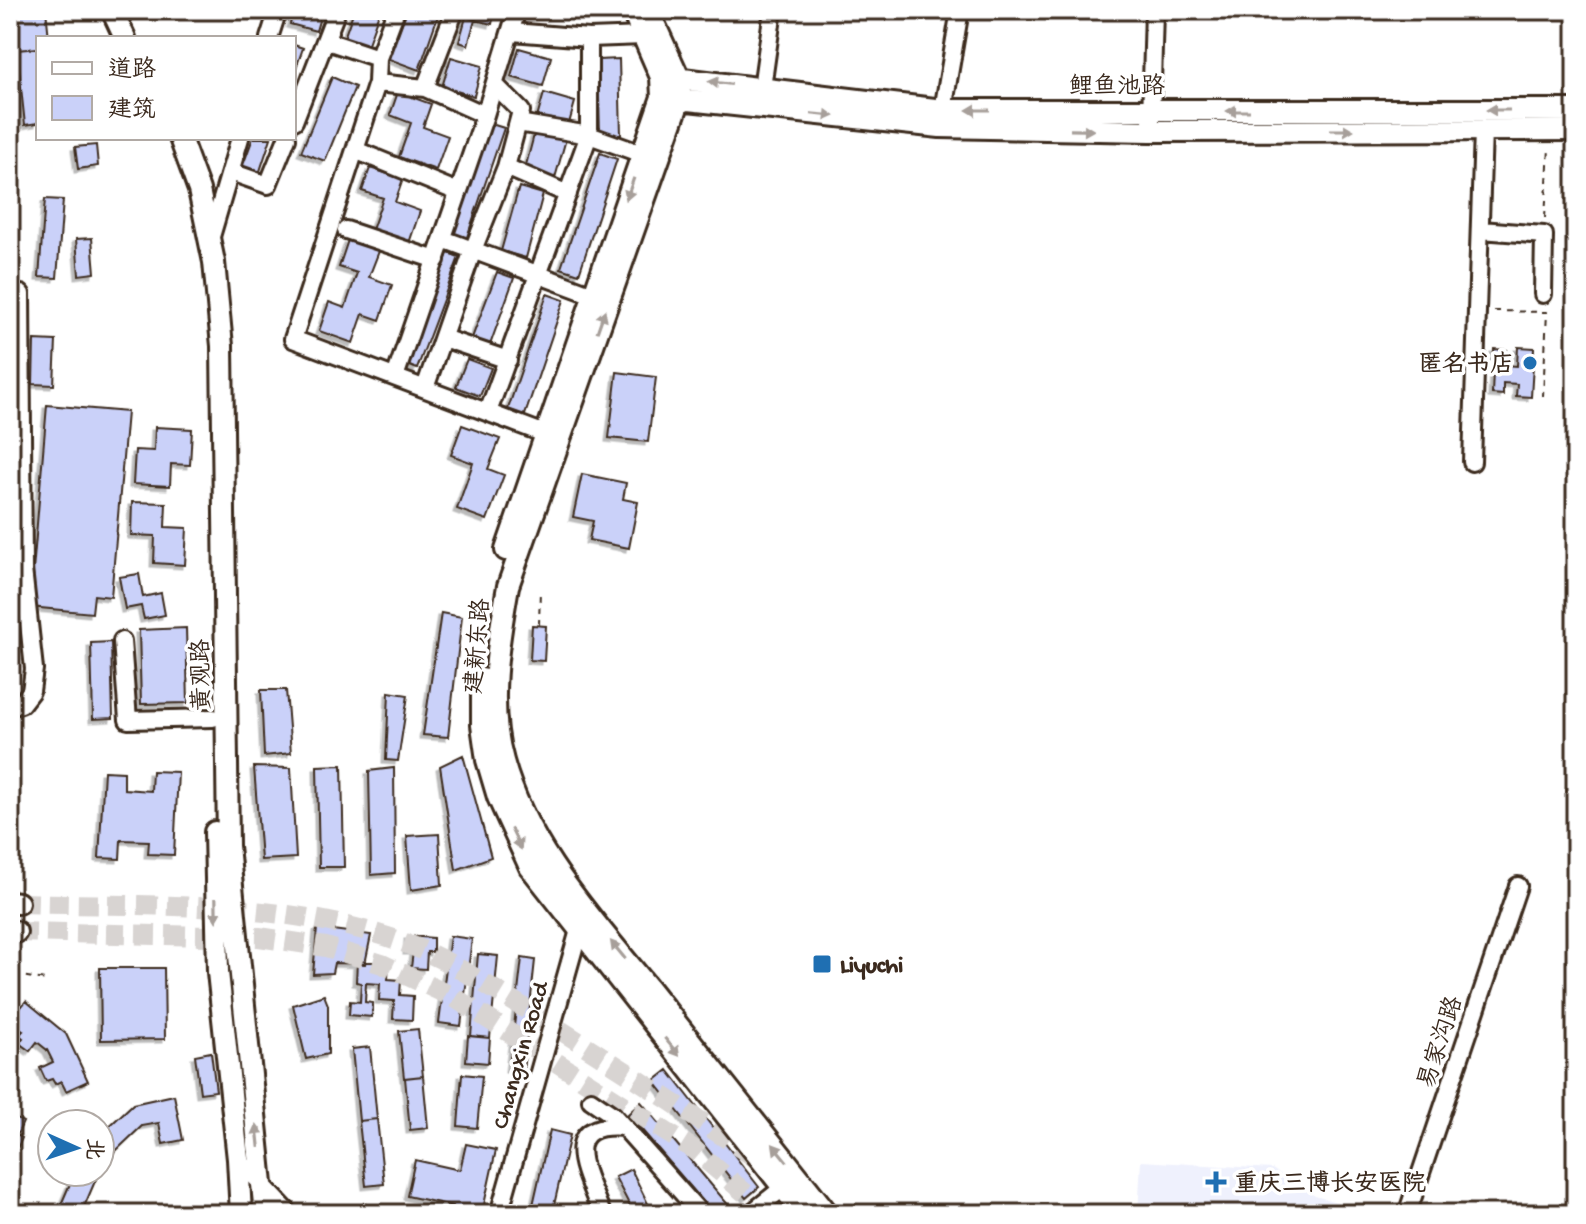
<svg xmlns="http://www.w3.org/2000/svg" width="1586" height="1224" viewBox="0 0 1586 1224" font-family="'Gochi Hand','LXGW WenKai TC',sans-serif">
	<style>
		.built { fill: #eff1fd }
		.building { fill: #cad1f9; stroke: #3b2a1e; stroke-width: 2; filter: url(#shadow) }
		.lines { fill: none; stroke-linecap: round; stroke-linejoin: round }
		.major-tunnel { stroke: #d8d4d2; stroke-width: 20; stroke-dasharray: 20 10; stroke-linecap: butt }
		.minor-casing { stroke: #3b2a1e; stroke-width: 22 }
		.major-casing { stroke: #3b2a1e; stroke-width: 26 }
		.path { stroke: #3b2a1e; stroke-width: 2; stroke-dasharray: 6 6; stroke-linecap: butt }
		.minor { stroke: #fff; stroke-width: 16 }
		.major { stroke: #fff; stroke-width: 20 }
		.oneway { fill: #a79f9a }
		.poi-dot { fill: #1f6fb2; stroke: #fff; stroke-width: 3 }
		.labels { text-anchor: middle; stroke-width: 7; stroke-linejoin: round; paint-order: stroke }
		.street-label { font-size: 24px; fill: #3b2a1e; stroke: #fff }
		.poi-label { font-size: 24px; font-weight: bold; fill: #3b2a1e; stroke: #fff; text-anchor: start }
	</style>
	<defs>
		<filter id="shadow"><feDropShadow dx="-3.5" dy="3.5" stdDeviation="0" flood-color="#0004"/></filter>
	</defs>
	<rect width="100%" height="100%" fill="#fff"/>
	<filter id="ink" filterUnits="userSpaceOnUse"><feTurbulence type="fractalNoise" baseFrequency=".0125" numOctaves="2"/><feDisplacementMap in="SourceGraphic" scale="16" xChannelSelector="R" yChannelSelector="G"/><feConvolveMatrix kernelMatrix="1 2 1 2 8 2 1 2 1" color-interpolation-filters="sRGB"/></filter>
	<g filter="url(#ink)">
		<path class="built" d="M1141 1161 1272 1169 1315 1196 1378 1214H1138Z"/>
		<path class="building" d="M13 10H46L49 38H38V48L17 50Z
			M294 10H322L316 31 290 24Z
			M354 10H380L366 49 343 41Z
			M407 10H440L419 70 389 59Z
			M478 10H495L492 24 475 20Z
			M466 17 475 20 468 45 459 42Z
			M294 45 303 48 294 74Z
			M38 48V123L25 125 17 50Z
			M519 48 551 57 543 86 511 77Z
			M451 57 482 66 474 96 442 87Z
			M619 59 621 135H600L598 60Z
			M332 77 355 87 325 161 301 152Z
			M398 92 431 104 423 127 448 136 436 170 399 157 411 123 390 115Z
			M544 93 575 102 568 127 537 118Z
			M488 123 504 128 466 240 450 235Z
			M535 131 566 139 555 178 525 169Z
			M253 138H271L259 174 242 168Z
			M96 145 98 166 78 169 75 147Z
			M600 153 617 159 579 274 561 268Z
			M370 168 403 179 395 202 420 211 408 246 371 233 383 198 362 191Z
			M519 187 543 194 526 258 501 251Z
			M45 199 63 200 57 278 39 277Z
			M92 238 95 273 79 275 76 239Z
			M348 240 379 251 369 277 392 285 380 320 363 314 353 343 319 331 329 302 345 308 357 273 339 267Z
			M448 253 459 257 417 369 407 365Z
			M497 272 514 278 490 345 472 338Z
			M547 294 564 300 525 415 508 409Z
			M34 340 56 341 54 385 33 384Z
			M1518 347 1534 348 1531 397 1516 396 1517 384 1503 383V395L1492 394 1494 349 1507 350 1506 365 1517 366Z
			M467 359 491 368 480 396 456 387Z
			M617 372 656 377 648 442 609 438Z
			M47 405 127 412 111 597 94 595 92 613 30 607Z
			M462 425 500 439 488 469 504 475 487 520 457 509 473 463 451 455Z
			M155 427 192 429 190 465 171 464 170 486 133 484 135 450 154 451Z
			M582 474 626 483 623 499 638 502 629 548 589 540 593 521 573 517Z
			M132 502 166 503 165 527 187 528 185 565 154 563 155 536 131 535Z
			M139 574 143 597 161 593 165 615 144 619 141 606 125 609 119 577Z
			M441 613 462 617 448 737 423 735Z
			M532 625 546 626 544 661 530 660Z
			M186 628 188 703 141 704 139 630Z
			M111 642 113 718 93 719 91 643Z
			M261 690H286L291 753 264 756Z
			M389 692 408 695 398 761 386 760Z
			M463 755 491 857 456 870 440 766Z
			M342 765 344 867H319L317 766Z
			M254 767 291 768 296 858 261 860Z
			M394 768 395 873 371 875 369 771Z
			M104 771 124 772V789L151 791 152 771 178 772 174 855 148 854 149 841 121 840 120 859 99 858Z
			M439 834 442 885 411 890 407 836Z
			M317 928 371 935 365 964 334 963 332 973 313 974Z
			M408 936 433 938V952H427L426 969 411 968 413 951H407Z
			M450 936 472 939 461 1026 439 1023Z
			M478 954 498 956 490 1038 471 1036Z
			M522 958 535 960 523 1071 509 1069Z
			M357 961 389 963 388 979 401 980 400 995 413 996 412 1020 393 1019 394 1001 379 1000 380 984 366 983 365 1002 373 1003 372 1017 349 1015 350 1001 360 1002 361 983 356 982Z
			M100 968H164L165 1039 101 1040Z
			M324 995 328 1005V1054L306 1059 293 1005Z
			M10 999H17L16 1013 26 1001 66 1034 88 1081 66 1091 61 1081 55 1084 52 1079 46 1081 40 1068 53 1062 47 1050 37 1042 30 1051 19 1043 23 1038 19 1035 23 1031 10 1023Z
			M418 1029 423 1076 404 1078 399 1031Z
			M468 1036 490 1038 488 1063 466 1061Z
			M370 1047 377 1119 359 1121 352 1049Z
			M211 1052 216 1091 200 1093 195 1055Z
			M668 1070 759 1187 746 1198 654 1081Z
			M462 1074 482 1076 477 1128 458 1126Z
			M423 1076 428 1128 410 1130 405 1078Z
			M174 1095 183 1140 163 1144 159 1123 142 1126 103 1163 100 1169V1135L133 1104Z
			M641 1102 736 1214H714L628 1114Z
			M10 1116 23 1122 17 1135 22 1138 10 1164Z
			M377 1119 384 1184 366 1186 359 1121Z
			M550 1130 570 1135 552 1214H531Z
			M466 1144 496 1150 482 1214H451L453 1206 407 1196 415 1160 460 1170Z
			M631 1169 653 1214H634L615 1177Z
			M75 1172H99L81 1214 60 1207Z
			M364 1203 379 1214H356Z"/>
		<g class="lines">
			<path class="major-tunnel" d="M18 903C144 907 277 899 397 940 443 956 485 984 526 1009 605 1057 683 1109 760 1161
				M16 932 259 937 326 947 382 964 455 998 693 1149 770 1214"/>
			<g class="minor-casing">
				<path id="minor" d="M396 10 378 58 377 83 293 339 545 434
					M512 32 589 38 644 36
					M269 38 278 10
					M327 41 378 58
					M377 83 425 88 485 115
					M425 88 455 10
					M762 88 773 10
					M1151 120 1154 10
					M294 121 337 10
					M941 122 960 10
					M518 123 589 135 642 154
					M355 150 458 192
					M506 167 568 194
					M231 172 268 185 287 138
					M346 230 436 260
					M1481 230 1544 235 1543 294
					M443 239 593 295
					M210 240 240 138
					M443 338 508 360
					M395 377 485 115 517 10
					M425 388 473 250 506 167 521 111 495 85
					M488 412 589 135V38
					M1472 462 1483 130
					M10 639 12 549
					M122 641 128 720 213 718
					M10 707 21 704 31 691 34 669 23 569 21 294
					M591 1100 613 1115 701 1214
					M238 1159 290 1214
					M499 1214 581 923
					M602 1214C588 1177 554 1121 624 1127
					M750 1214 784 1187
					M1407 1214 1518 886"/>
			</g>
			<g class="major-casing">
				<path id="major" d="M112 10 125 38
					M648 10 679 78 680 99 508 586C498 643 487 705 503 761 528 851 593 919 650 990 709 1065 769 1139 828 1214
					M666 77 943 110H1576
					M669 98 940 127 1151 131 1576 130
					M180 138 199 190 214 262 222 346 228 846 265 1214
					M506 550 662 97 661 77 632 10
					M482 679V725L487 760 498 797 530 867 804 1214
					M215 832 218 972 238 1159 241 1214
					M10 902 18 903
					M10 932H16"/>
			</g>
			<path class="path" d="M1545 218 1549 148
				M1494 311 1547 312 1543 396
				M539 625 540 589
				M10 975H13L16 951
				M14 975 46 980"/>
			<use href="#minor" class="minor"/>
			<use href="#major" class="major"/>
		</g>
		<defs><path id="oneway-solid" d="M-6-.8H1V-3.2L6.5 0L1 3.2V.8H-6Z" transform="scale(2)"/></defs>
		<g class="oneway">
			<use href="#oneway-solid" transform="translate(720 83) rotate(-173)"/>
			<use href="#oneway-solid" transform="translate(978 110) rotate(-180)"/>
			<use href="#oneway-solid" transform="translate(1498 110) rotate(180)"/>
			<use href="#oneway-solid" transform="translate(1238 111) rotate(180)"/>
			<use href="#oneway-solid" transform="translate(823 115) rotate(6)"/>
			<use href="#oneway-solid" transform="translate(1082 130) rotate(1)"/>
			<use href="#oneway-solid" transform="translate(1342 130)"/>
			<use href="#oneway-solid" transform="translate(630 189) rotate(109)"/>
			<use href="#oneway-solid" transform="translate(601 321) rotate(-71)"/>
			<use href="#oneway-solid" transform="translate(516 839) rotate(64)"/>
			<use href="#oneway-solid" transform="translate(216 910) rotate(89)"/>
			<use href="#oneway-solid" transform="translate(618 950) rotate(-129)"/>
			<use href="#oneway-solid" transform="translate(672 1047) rotate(51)"/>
			<use href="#oneway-solid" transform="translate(258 1136) rotate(-96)"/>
			<use href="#oneway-solid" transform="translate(780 1153) rotate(-129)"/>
		</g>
	</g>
	<g class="poi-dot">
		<circle cx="1530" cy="363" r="8"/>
		<rect x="812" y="954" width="20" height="20" rx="4"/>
		<path d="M1212 1170h8v8h8v8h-8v8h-8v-8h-8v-8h8z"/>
	</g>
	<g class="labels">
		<g class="street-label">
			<text x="1117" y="93">鲤鱼池路</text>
			<text transform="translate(476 646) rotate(-85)" y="8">建新东路</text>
			<text transform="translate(200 675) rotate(-91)" y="8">黄观路</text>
			<text transform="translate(1439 1042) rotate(-72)" y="8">易家沟路</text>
			<text transform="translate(519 1055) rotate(-74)" y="8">Changxin Road</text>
		</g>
		<g class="poi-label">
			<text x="1514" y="371" text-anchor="end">匿名书店</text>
			<text x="840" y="972">Liyuchi</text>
			<text x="1234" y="1190">重庆三博长安医院</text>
		</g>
	</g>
	<rect width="1586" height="1224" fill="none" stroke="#fff" stroke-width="40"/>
	<rect x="20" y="20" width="1546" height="1184" fill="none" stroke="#3b2a1e" stroke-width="3" filter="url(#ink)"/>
	<rect x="36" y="36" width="260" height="104" fill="#ffffff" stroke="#b1aaa5" stroke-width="2"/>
	<rect x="52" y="62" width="40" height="12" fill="#ffffff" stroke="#b1aaa5" stroke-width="2"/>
	<text x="108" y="76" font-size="24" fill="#3b2a1e">道路</text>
	<rect x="52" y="96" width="40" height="24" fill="#cad1f9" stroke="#b1aaa5" stroke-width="2"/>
	<text x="108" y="116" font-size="24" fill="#3b2a1e">建筑</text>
	<g transform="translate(76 1148) rotate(93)"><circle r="38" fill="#ffffff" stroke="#b1aaa5" stroke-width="2"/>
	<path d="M0-6L14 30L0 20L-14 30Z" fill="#1f6fb2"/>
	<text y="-12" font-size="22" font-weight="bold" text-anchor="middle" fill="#3b2a1e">北</text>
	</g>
</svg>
